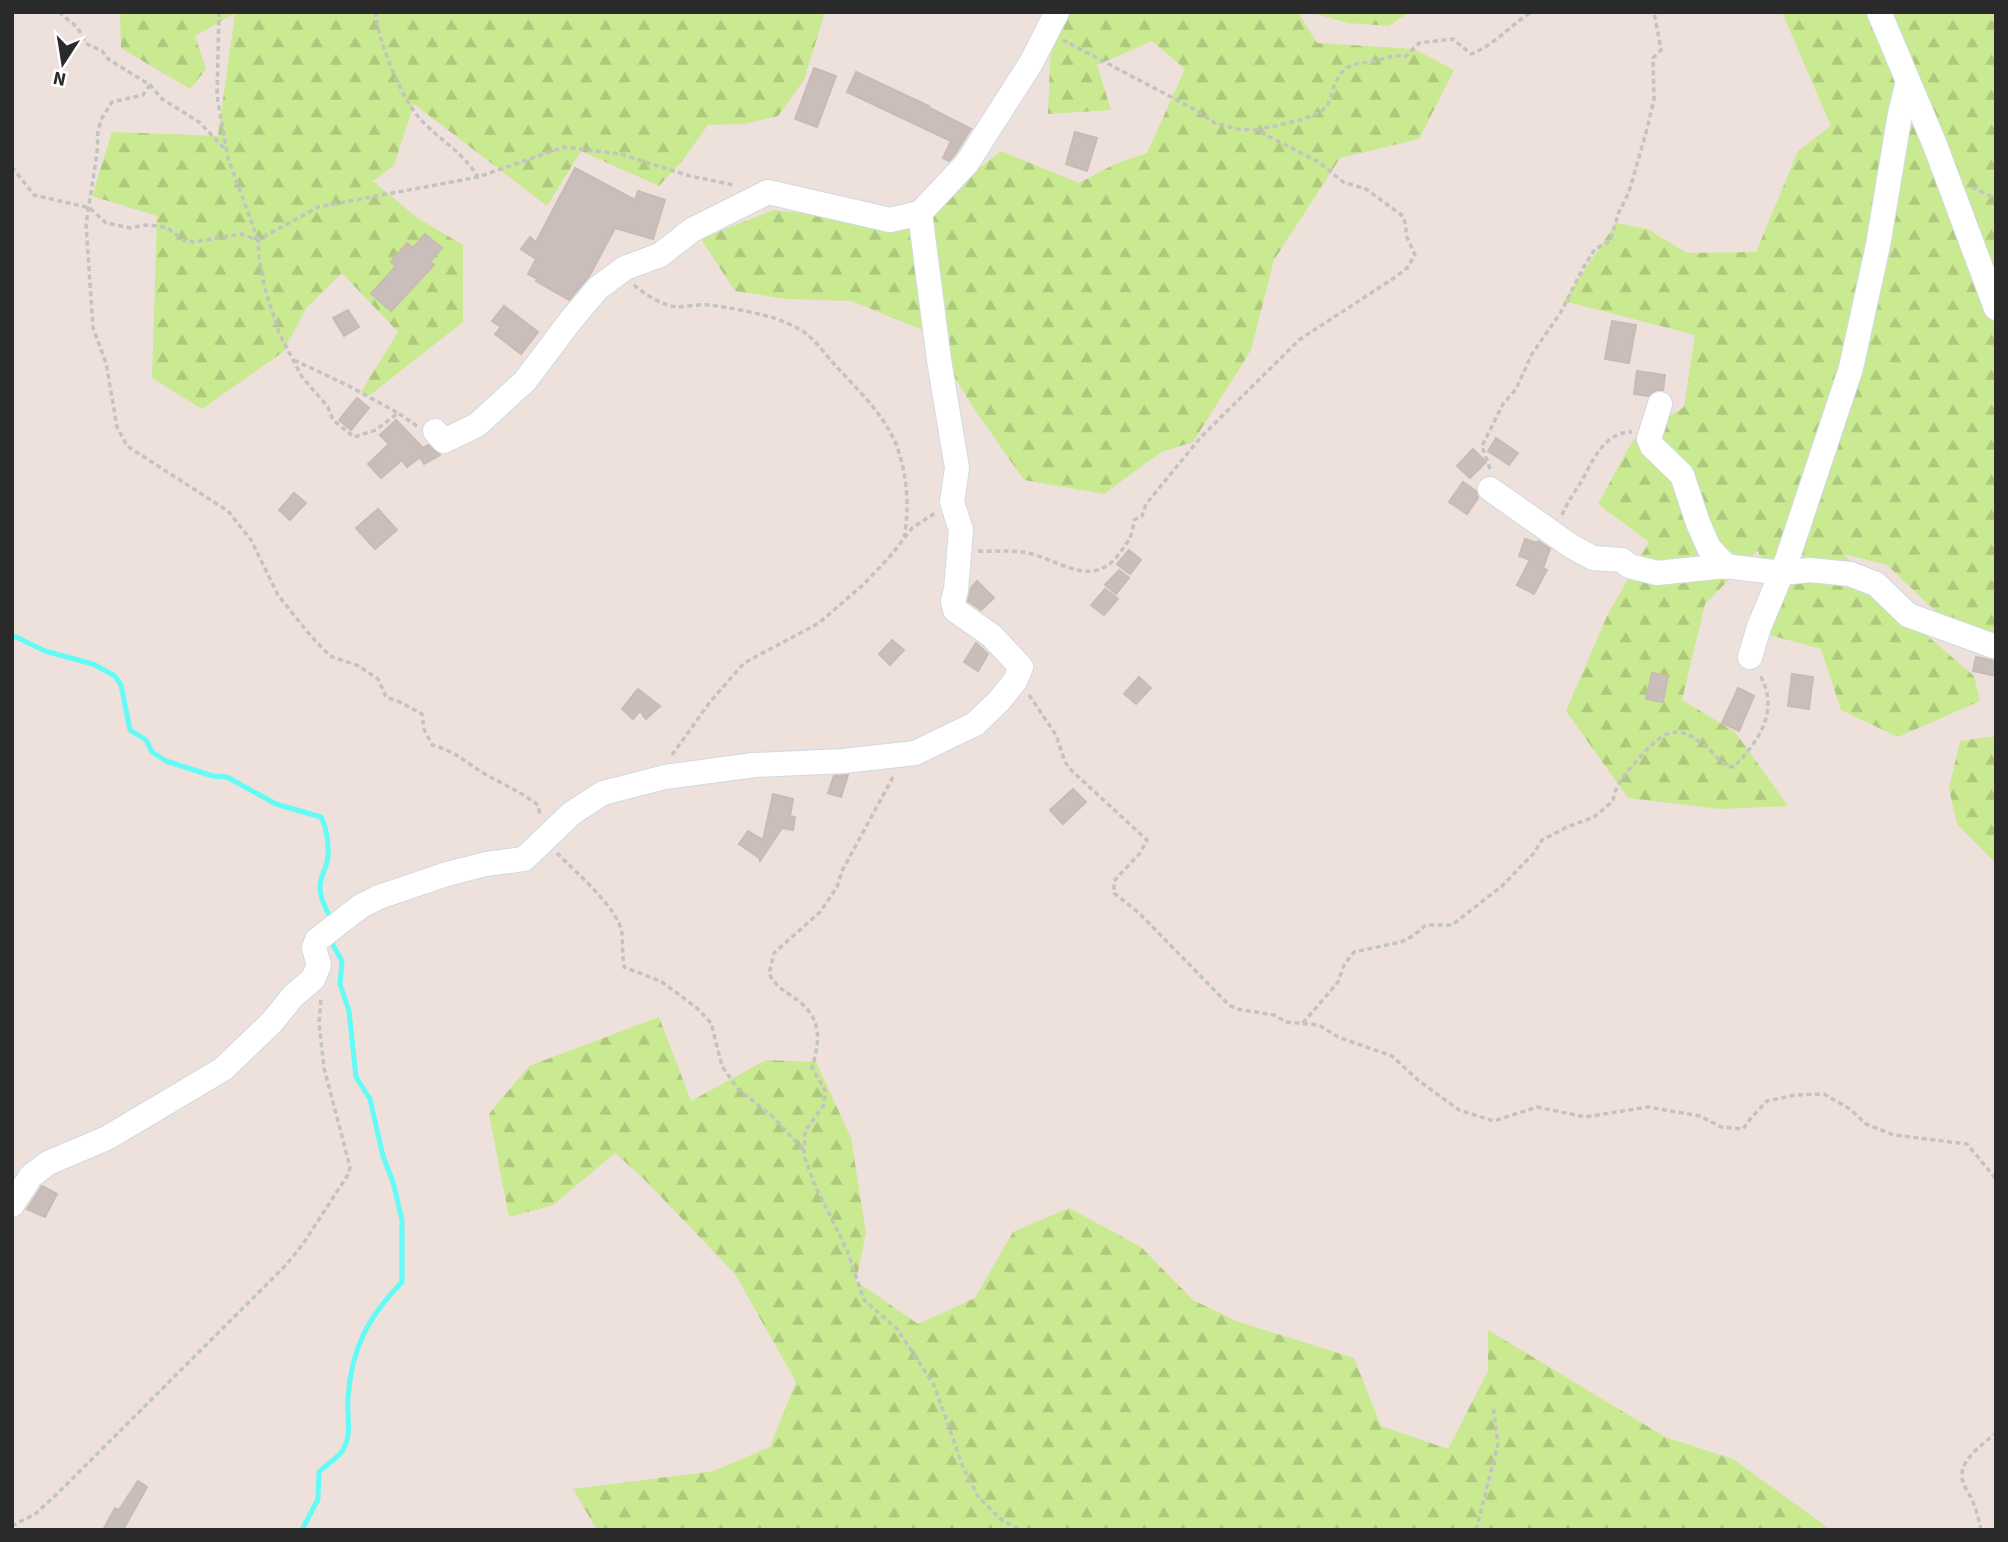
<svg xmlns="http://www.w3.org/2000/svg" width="2008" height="1542" viewBox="0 0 2008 1542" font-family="'Source Sans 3',sans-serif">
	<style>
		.forest { fill: url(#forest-firs) }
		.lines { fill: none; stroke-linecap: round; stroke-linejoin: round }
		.stream { stroke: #62fbf6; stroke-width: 5 }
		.building { fill: #c9beba; stroke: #c9bbb4; stroke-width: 2 }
		.minor-casing { stroke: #d0dae5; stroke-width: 26 }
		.path { stroke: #c3c3c3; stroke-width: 3.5; stroke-dasharray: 5 3.5; stroke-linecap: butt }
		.minor { stroke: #fff; stroke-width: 24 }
	</style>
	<defs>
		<pattern id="forest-firs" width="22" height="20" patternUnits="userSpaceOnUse" patternTransform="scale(1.75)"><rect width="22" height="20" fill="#caea91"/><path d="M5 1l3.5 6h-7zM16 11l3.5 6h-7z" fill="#aec97d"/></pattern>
	</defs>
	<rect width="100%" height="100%" fill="#eee0da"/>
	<path class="forest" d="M120 12H825L804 80 778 116 744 124 708 125 682 161 659 186 581 151 547 206 414 104 394 165 373 181 416 217 463 245V322L370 395 361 392 398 332 342 273 307 307 283 352 202 409 152 378 157 216 92 196 112 132 218 136 235 13 195 36 206 69 190 89 121 48Z
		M1052 12H1298L1317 43 1414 49 1454 70 1419 139 1340 158 1274 260 1251 350 1193 442 1161 452 1104 494 1024 480 973 407 927 332 852 301 787 299 735 291 701 239 773 210 908 224 1001 151 1079 183 1115 164 1147 153 1185 69 1152 41 1097 65 1111 110 1048 114Z
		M1309 12H1409L1389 26 1348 23Z
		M1782 12H1996V639L1944 619 1887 565 1843 554 1905 617 1974 676 1980 701 1898 737 1841 710 1821 649 1770 635 1771 591 1758 550 1705 604 1682 700 1735 732 1788 806 1721 809 1628 798 1566 711 1607 616 1649 542 1598 504 1633 440 1684 407 1695 335 1564 301 1616 223 1647 229 1687 253 1756 252 1798 151 1831 126Z
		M1996 736V864L1957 824 1949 789 1960 741Z
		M659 1017 691 1101 766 1060 816 1062 851 1138 866 1233 856 1281 918 1324 975 1298 1013 1232 1069 1208 1141 1247 1193 1300 1236 1321 1354 1358 1381 1426 1448 1449 1488 1371V1330L1665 1437 1733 1459 1831 1530H597L573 1489 714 1471 770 1447 796 1382 735 1274 642 1177 615 1153 553 1205 509 1217 489 1114 529 1066Z"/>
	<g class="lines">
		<path class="stream" d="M12 635 45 651 93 664 115 676 121 685 130 730 146 740 152 752 166 761 213 776 227 777 276 804 321 817C327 828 330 850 327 862 325 871 320 877 320 888 320 900 327 909 331 920
			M302 1530 318 1499 319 1472C326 1465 338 1458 343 1450 353 1433 346 1414 348 1397 352 1347 368 1317 402 1282V1220L393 1182 383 1156 370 1099 356 1077 349 1011 340 984 342 961 333 945 332 937"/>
	</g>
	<path class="building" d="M814 68 836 76 817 127 795 119Z
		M856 72 929 106 928 107 971 129 955 154 949 161 943 158 951 141 847 92Z
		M1075 132 1097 138 1087 171 1066 164Z
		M575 168 635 200 638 191 665 200 653 239 615 228 590 275 569 300 536 281 537 279 528 274 536 259 521 249 530 237 536 242Z
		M425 234 442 248 430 262 434 265 391 311 371 294 396 266 391 262 407 243 413 248Z
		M504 306 538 332 521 354 495 334 501 327 492 321Z
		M348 310 359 327 344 336 333 318Z
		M1612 321 1636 325 1629 363 1605 359Z
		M1637 371 1665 375 1663 390H1656L1648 396 1634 394Z
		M357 398 369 408 351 430 339 420Z
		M396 420 423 448 428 445 440 455 424 464 420 457 407 467 402 460 381 478 368 464 389 444 380 435Z
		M1496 438 1518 453 1509 465 1488 451Z
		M1473 449 1486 462 1470 478 1457 466Z
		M1463 482 1476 491 1478 498 1467 514 1449 502Z
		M294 493 306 503 290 520 279 510Z
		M378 509 397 530 375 549 356 528Z
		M1525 539 1537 543 1538 541 1550 549 1543 568 1547 570 1534 594 1517 585 1530 560 1519 556Z
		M1129 550 1141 560 1130 574 1117 564Z
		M1119 570 1129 578 1116 594 1105 585Z
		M977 581 994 598 981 610 968 601 971 588Z
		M1105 589 1118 599 1104 615 1091 605Z
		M892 640 904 650 890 665 879 654Z
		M976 643 988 654 978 671 964 662Z
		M1976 657 1996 661V676L1973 671Z
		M1652 673 1668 676 1663 702 1646 699Z
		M1792 674 1813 677 1809 709 1788 706Z
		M1139 677 1151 688 1136 704 1124 694Z
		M1738 688 1754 696 1739 731 1722 723Z
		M638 689 660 706 646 719 640 711 633 719 622 709Z
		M848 775 841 797 828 793 834 776Z
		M1073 789 1086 802 1063 824 1050 810Z
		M773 794 793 799 790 816 795 817 793 830 782 828 760 861 759 858 739 844 748 831 763 840Z
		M42 1186 57 1194 45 1217 27 1209Z
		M138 1481 147 1487 123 1530H103L115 1508 119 1510Z"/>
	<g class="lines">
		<g class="minor-casing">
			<path id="minor" d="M1879 12 1935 145 1996 308
				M1660 404 1649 439 1652 446 1682 475 1698 523 1709 548 1727 567
				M435 431 444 441 477 425 525 381 571 320 598 288 625 268 660 255 692 230 768 192 890 220 920 213 967 163 1031 63 1057 12
				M1490 489 1571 546 1593 558 1622 560 1629 566 1657 573 1725 566 1782 573 1810 570 1850 574 1876 584 1908 615 1996 647
				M1750 657 1759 627 1787 560 1851 368 1878 245 1900 114 1908 81
				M12 1205 31 1176 48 1163 107 1138 223 1069 272 1022 293 996 313 979 319 965 314 948 317 940 361 906 379 897 447 874 486 864 524 859 572 813 603 793 665 777 754 765 844 761 915 753 975 724 999 701 1015 681 1021 667 992 636 955 610 953 601 956 590 961 530 952 502 957 468 939 360 920 213"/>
		</g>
		<path class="path" d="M59 12 78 28 85 43 102 51 108 59 150 85 162 99 199 122 225 149
			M219 12 217 96 228 158 258 240
			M375 12C379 42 398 90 416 114 435 138 461 149 478 177
			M150 85 143 95 112 102 102 118 98 130 97 154 86 224 93 328 106 363 117 427 127 446 228 511 251 540 278 595 310 635 330 656 359 666 378 679 386 697 400 702 422 714 424 729 432 745C457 752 465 762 485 774 503 784 521 792 538 805L540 815
			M1256 130C1276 125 1302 122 1320 112 1331 105 1330 95 1335 84 1344 62 1356 65 1374 61 1388 58 1391 55 1406 56L1419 43 1453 39 1471 54C1494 45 1510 26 1531 12
			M12 167 34 195 90 208 106 223 130 228 146 225 166 227 185 241 193 242 241 234 258 240
			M1972 187 1996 199
			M634 285C644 294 663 306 677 307 686 307 697 304 708 305 729 307 751 312 771 317 783 321 800 328 809 336 818 344 826 355 834 364 856 388 883 413 896 444 907 472 910 508 904 537
			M294 360 349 386 398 413
			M417 426 398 413 376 430 354 437 333 420 328 407 302 377 279 333 264 285 259 258 258 240 318 207 478 177 564 147 620 154 690 176 734 185
			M1490 469 1482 446 1503 404 1516 389 1532 354 1561 312 1583 268 1595 249 1610 241 1619 212 1629 192 1647 129 1654 99 1653 58 1661 50 1654 12
			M1562 515C1567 503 1572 496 1579 485 1592 464 1602 432 1632 432
			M978 551C997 552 1013 549 1032 554 1064 563 1093 588 1119 554 1129 540 1132 538 1134 520L1142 516 1146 504 1201 437 1299 340 1394 278 1407 268 1415 255 1406 235V226L1403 216 1366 189 1343 182 1319 162 1256 130 1237 129 1215 123 1192 108 1063 40
			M1029 695 1056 735 1065 762 1072 771 1147 840 1140 853 1114 881V893L1139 913 1229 1005 1237 1009 1274 1015 1286 1022 1319 1025 1338 1037 1392 1056 1419 1081 1459 1110 1494 1121 1537 1107 1585 1117 1648 1107 1700 1116 1721 1127 1743 1129 1751 1118 1767 1101 1795 1095 1824 1094 1850 1109 1866 1124 1894 1135 1967 1144 1996 1179
			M672 755 710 702 744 663 819 623 864 584 893 553 912 528 935 513
			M893 777 842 871 837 887 820 912 774 953 769 974C781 993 786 990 801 1003 823 1022 819 1043 812 1068L825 1090 824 1105 805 1131 804 1156 814 1183 847 1250 864 1300 897 1329 934 1385 963 1467 979 1498 1003 1521 1021 1530
			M557 853C575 872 620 909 622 934 623 945 622 955 624 967L662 982 697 1008 711 1023 722 1066 738 1089 772 1116 805 1151
			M1303 1023 1338 982 1344 965 1354 952 1401 942 1413 936 1426 925H1452L1502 886 1534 853 1542 840 1565 828 1594 817 1613 801C1616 782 1628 771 1641 756 1667 726 1682 724 1712 752 1719 759 1723 766 1734 767 1759 740 1780 712 1760 675
			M12 1526 35 1514 56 1495 286 1265 303 1244 349 1173 350 1167 324 1068 319 1023 321 999
			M1476 1530 1498 1444 1493 1406
			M1981 1530C1979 1521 1977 1511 1973 1502 1971 1496 1965 1489 1963 1482 1956 1462 1983 1444 1996 1433"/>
		<use href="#minor" class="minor"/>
	</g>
	<rect width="2008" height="1542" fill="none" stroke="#2a2a2a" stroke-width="28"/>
	<g transform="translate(63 63) rotate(192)" stroke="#ffffff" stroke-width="5" paint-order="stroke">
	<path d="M0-5L12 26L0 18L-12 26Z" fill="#2a2a2a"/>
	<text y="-10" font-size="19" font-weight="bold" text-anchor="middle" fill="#2a2a2a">N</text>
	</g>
</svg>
